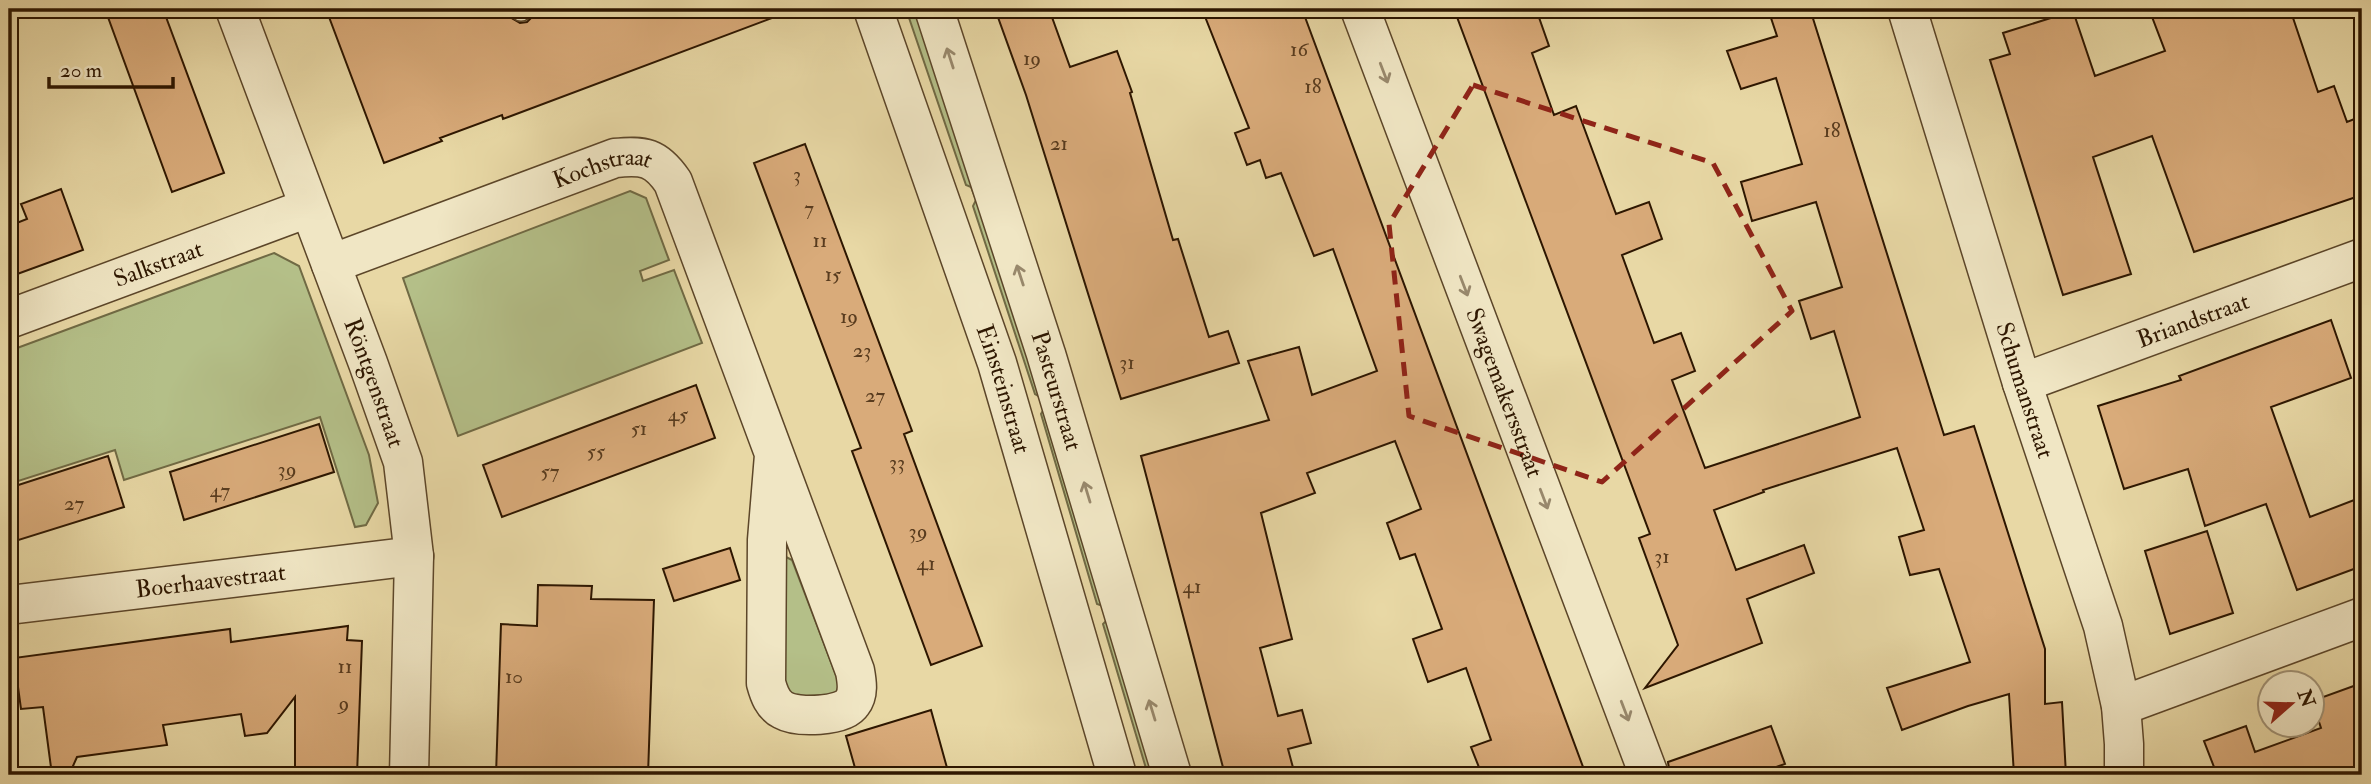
<svg xmlns="http://www.w3.org/2000/svg" width="2371" height="784" viewBox="0 0 2371 784" font-family="'IM FELL Double Pica',serif">
	<style>
		.green { fill: #b4bf88; stroke: #706a44; stroke-width: 2 }
		.building { fill: #d9ab7a; stroke: #2d1600; stroke-width: 2 }
		.lines { fill: none; stroke-linecap: round; stroke-linejoin: round }
		.service-casing { stroke: #5c4629; stroke-width: 24 }
		.minor-casing { stroke: #5c4629; stroke-width: 41 }
		.tertiary-casing { stroke: #5c4629; stroke-width: 41 }
		.service { stroke: #f0e6c4; stroke-width: 21 }
		.minor { stroke: #f0e6c4; stroke-width: 38 }
		.tertiary { stroke: #f0e6c4; stroke-width: 38 }
		.oneway { stroke: #98886c }
		.marked { fill: none; stroke: #8f2418; stroke-width: 5; stroke-dasharray: 14 9; stroke-linejoin: round }
		.labels { text-anchor: middle; stroke-width: 5; stroke-linejoin: round; paint-order: stroke }
		.number-label { font-size: 21px; fill: #583b1e }
		.street-label { font-size: 24px; fill: #2d1600; stroke: #f0e6c4 }
	</style>
	<rect width="100%" height="100%" fill="#e8d8a5"/>
	<filter id="stains"><feTurbulence type="fractalNoise" baseFrequency=".00286" numOctaves="4"/><feColorMatrix values="0 0 0 0 .2 0 0 0 0 .09 0 0 0 0 .02 0 0 0 .5 -.17"/></filter>
	<radialGradient id="worn" r=".72"><stop offset=".6" stop-color="#630" stop-opacity="0"/><stop offset="1" stop-color="#630" stop-opacity=".3"/></radialGradient>
	<path class="green" d="M906 9H921L1160 775H1148L1103 624 1107 620 1103 606 1097 604 1041 414 1044 409 1040 397 1035 394 973 206 976 200 971 187 966 185Z
		M630 191 646 198 669 260 640 271 643 281 674 270 702 343 458 436 403 278Z
		M274 253 299 266 369 455 378 503 366 525 355 527 320 417 124 480 115 450 9 484V351Z
		M786 557 792 560 839 683 836 694 793 697 783 690Z"/>
	<path class="building" d="M105 9H163L224 173 172 192Z
		M326 9H508L510 17 520 23 527 22 532 17 534 9H788V12L503 119 502 115 440 138 442 141 384 163Z
		M995 9H1049L1070 67 1117 51 1132 92 1130 93 1173 240 1178 239 1209 337 1228 331 1239 363 1121 399 1026 95Z
		M1202 9H1302L1586 775H1482L1471 747 1491 740 1466 668 1428 682 1413 639 1442 629 1415 554 1400 559 1387 523 1421 509 1395 441 1307 473 1315 493 1261 513 1292 639 1260 648 1278 716 1302 710 1311 743 1288 749 1295 775H1225L1141 456 1269 420 1248 361 1299 347 1312 395 1377 371 1333 249 1314 256 1281 173 1266 178 1260 160 1247 165 1235 133 1249 128Z
		M1454 9H1536L1549 46 1532 53 1554 115 1576 106 1616 214 1649 202 1662 239 1622 255 1654 343 1681 333 1695 371 1672 380 1705 468 1860 417 1834 331 1811 339 1799 301 1842 287 1816 202 1752 221 1741 182 1802 164 1776 78 1741 89 1727 51 1777 36 1768 9H1810L1944 435 1974 426 2045 649V704L2062 702 2066 775H2014L2009 694 1968 706 1902 730 1887 688 1970 662 1939 569 1910 575 1899 537 1924 530 1897 448 1763 490 1764 492 1714 510 1736 570 1804 545 1814 573 1747 599 1762 643 1645 688 1678 645 1639 538 1650 534Z
		M2149 9H2290L2318 92 2334 86 2347 122 2362 116V195L2194 252 2152 136 2093 157 2131 274 2063 295 1990 60 2010 54 2003 33 2073 11 2095 76 2165 51Z
		M805 144 912 431 904 434 982 646 931 665 852 451 861 448 754 163Z
		M61 189 83 250 9 277V226L27 219 21 204Z
		M2331 320 2351 378 2271 407 2310 517 2362 497V566L2297 590 2266 504 2205 526 2188 469 2124 489 2098 406 2181 380 2179 376Z
		M696 385 715 438 502 517 483 465Z
		M319 424 334 472 184 520 170 472Z
		M108 456 124 507 9 543V488Z
		M2207 531 2233 613 2170 634 2145 551Z
		M730 548 740 580 674 601 663 569Z
		M538 585 592 586 591 599 654 600 648 775H496L501 624 537 626Z
		M348 626 347 640 362 641 357 775H295V697L267 733 245 736 241 714 163 725 167 745 77 757 69 775H52L43 707 21 709 14 658 230 629 231 642Z
		M2362 683V775H2203V771L2214 767 2204 741 2246 726 2255 752 2321 728 2312 701Z
		M931 710 949 775H857L846 736Z
		M1771 726 1785 764 1776 767 1779 775H1670L1668 762Z"/>
	<g class="lines">
		<g class="service-casing">
			<path id="service" d="M521 9V10"/>
		</g>
		<g class="minor-casing">
			<g id="minor">
				<path id="s1" d="M235 9 368 363 403 462 414 556 409 775"/>
				<path id="s2" d="M934 9 1046 354 1172 775"/>
				<path id="s3" d="M1360 9 1649 775"/>
				<path id="s4" d="M1907 9 2022 383 2103 626 2121 706 2124 744V775"/>
				<path id="s5" d="M331 264 615 158C644 155 656 157 673 182L855 671C857 682 859 694 852 703 843 717 797 718 783 710 773 705 769 694 766 683L767 540 774 455"/>
				<path id="s6" d="M9 319 308 208"/>
				<path id="s7" d="M2022 383 2362 258"/>
				<path id="s8" d="M9 605 414 556"/>
				<path d="M2121 706 2362 617"/>
			</g>
		</g>
		<g class="tertiary-casing">
			<g id="tertiary">
				<path id="s9" d="M873 9 997 363 1117 775"/>
			</g>
		</g>
		<use href="#service" class="service"/>
		<use href="#minor" class="minor"/>
		<use href="#tertiary" class="tertiary"/>
	</g>
	<defs><path id="oneway-shaft" d="M-6 0H5M1.5-3L5.5 0L1.5 3" fill="none" stroke-width="1.6" stroke-linecap="round" stroke-linejoin="round" transform="scale(1.75)"/></defs>
	<g class="oneway">
		<use href="#oneway-shaft" transform="translate(950 58) rotate(-108)"/>
		<use href="#oneway-shaft" transform="translate(1384 73) rotate(69)"/>
		<use href="#oneway-shaft" transform="translate(1020 275) rotate(-108)"/>
		<use href="#oneway-shaft" transform="translate(1464 286) rotate(69)"/>
		<use href="#oneway-shaft" transform="translate(1087 492) rotate(-107)"/>
		<use href="#oneway-shaft" transform="translate(1544 499) rotate(69)"/>
		<use href="#oneway-shaft" transform="translate(1152 710) rotate(-107)"/>
		<use href="#oneway-shaft" transform="translate(1625 711) rotate(69)"/>
	</g>
	<path class="marked" d="M1473 85 1713 163 1792 311 1602 482 1409 416 1389 224Z"/>
	<g class="labels">
		<g class="number-label">
			<text x="1299" y="56">16</text>
			<text x="1032" y="65">19</text>
			<text x="1313" y="93">18</text>
			<text x="1832" y="137">18</text>
			<text x="1059" y="150">21</text>
			<text x="797" y="181">3</text>
			<text x="809" y="215">7</text>
			<text x="820" y="247">11</text>
			<text x="833" y="281">15</text>
			<text x="849" y="323">19</text>
			<text x="862" y="357">23</text>
			<text x="1127" y="369">31</text>
			<text x="875" y="402">27</text>
			<text x="678" y="421">45</text>
			<text x="639" y="435">51</text>
			<text x="596" y="458">55</text>
			<text x="897" y="469">33</text>
			<text x="287" y="476">39</text>
			<text x="550" y="478">57</text>
			<text x="220" y="497">47</text>
			<text x="74" y="510">27</text>
			<text x="918" y="538">39</text>
			<text x="1662" y="563">31</text>
			<text x="926" y="570">41</text>
			<text x="1192" y="593">41</text>
			<text x="345" y="673">11</text>
			<text x="514" y="683">10</text>
			<text x="344" y="710">9</text>
		</g>
		<g class="street-label">
			<text dy="8" stroke="none"><textPath href="#s5" startOffset="289">Kochstraat</textPath></text>
			<text dy="8" stroke="none"><textPath href="#s6" startOffset="159">Salkstraat</textPath></text>
			<text dy="8" stroke="none"><textPath href="#s7" startOffset="182">Briandstraat</textPath></text>
			<text dy="8" stroke="none"><textPath href="#s1" startOffset="399">Röntgenstraat</textPath></text>
			<text dy="8" stroke="none"><textPath href="#s9" startOffset="402">Einsteinstraat</textPath></text>
			<text dy="8" stroke="none"><textPath href="#s4" startOffset="399">Schumanstraat</textPath></text>
			<text dy="8" stroke="none"><textPath href="#s2" startOffset="401">Pasteurstraat</textPath></text>
			<text dy="8" stroke="none"><textPath href="#s3" startOffset="410">Swagemakersstraat</textPath></text>
			<text dy="8" stroke="none"><textPath href="#s8" startOffset="203">Boerhaavestraat</textPath></text>
		</g>
	</g>
	<rect width="2371" height="784" fill="none" stroke="#e8d8a5" stroke-width="35"/>
	<rect x="10" y="10" width="2350" height="763" fill="none" stroke="#2d1600" stroke-width="3.5"/>
	<rect x="18" y="18" width="2336" height="749" fill="none" stroke="#2d1600" stroke-width="2"/>
	<g transform="translate(2291 704) rotate(70)"><circle r="33" fill="#f0e6c4" stroke="#a29376" stroke-width="2"/>
	<path d="M0-5L12 26L0 18L-12 26Z" fill="#8f2418"/>
	<text y="-10" font-size="19" font-weight="bold" text-anchor="middle" fill="#2d1600">N</text>
	</g>
	<path d="M49 77v10h124v-10" fill="none" stroke="#2d1600" stroke-width="3.5"/>
	<text x="60" y="77" font-size="21" fill="#2d1600" stroke="#f0e6c4" stroke-width="5" paint-order="stroke">20 m</text>
	<rect width="100%" height="100%" filter="url(#stains)"/>
	<rect width="100%" height="100%" fill="url(#worn)"/>
</svg>
